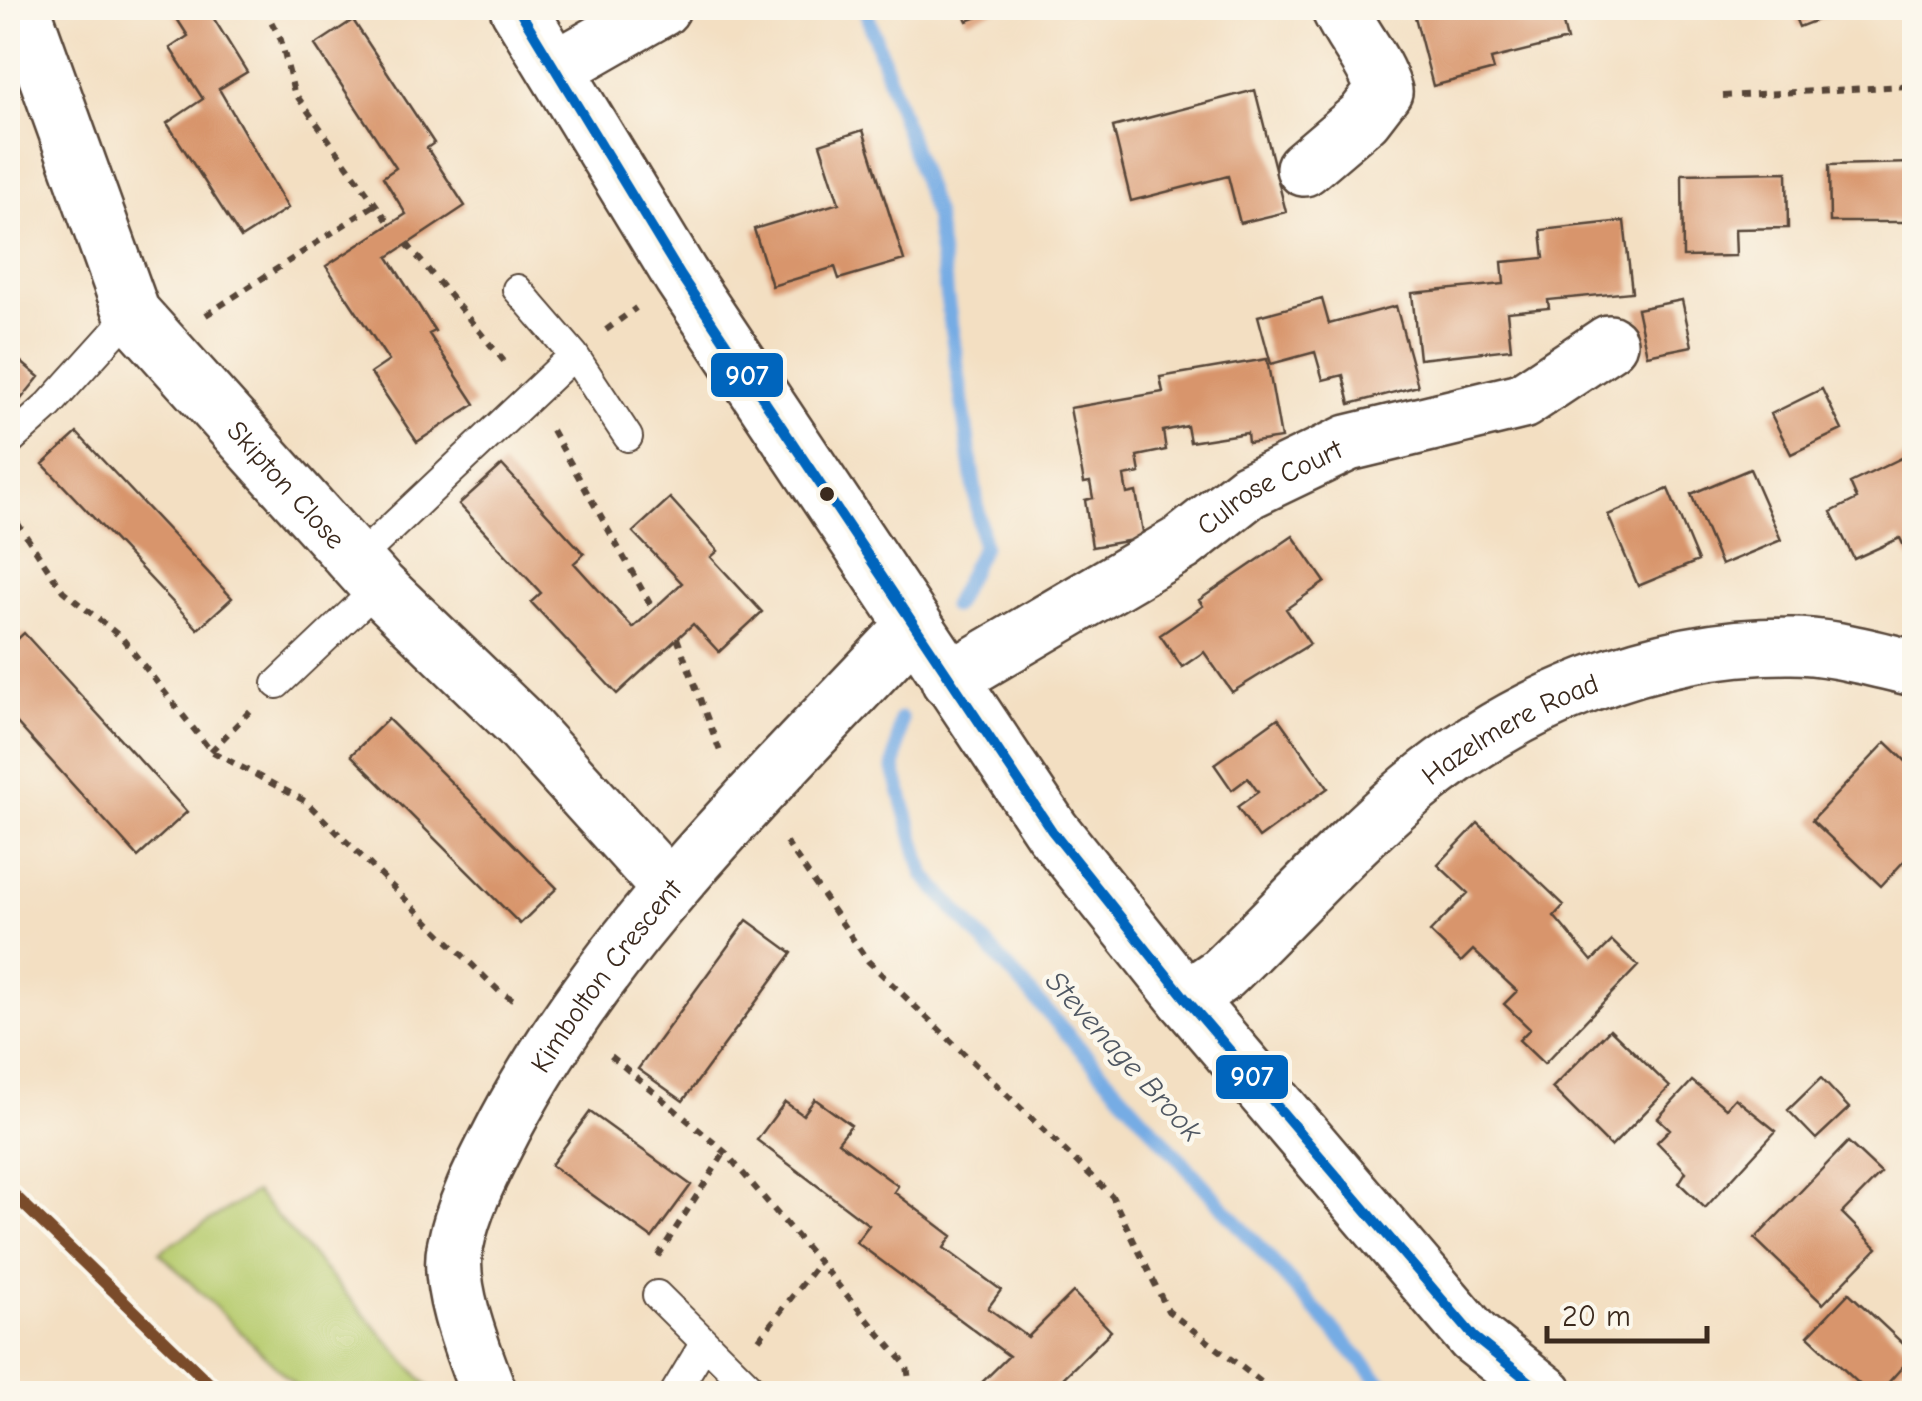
<svg xmlns="http://www.w3.org/2000/svg" width="1922" height="1401" viewBox="0 0 1922 1401" font-family="'Comic Neue',sans-serif">
	<style>
		.green { fill: #b8cc6f; stroke: #7a7b46; stroke-width: 2.5 }
		.lines { fill: none; stroke-linecap: round; stroke-linejoin: round }
		.stream { stroke: #76ace4; stroke-width: 15 }
		.building { fill: #d8956c }
		.service-casing { stroke: #574537; stroke-width: 32 }
		.minor-casing { stroke: #574537; stroke-width: 60 }
		.tertiary-casing { stroke: #574537; stroke-width: 60 }
		.path { stroke: #574537; stroke-width: 6; stroke-dasharray: 8 8; stroke-linecap: butt }
		.service { stroke: #fff; stroke-width: 28 }
		.minor { stroke: #fff; stroke-width: 55 }
		.tertiary { stroke: #fff; stroke-width: 55 }
		.bus-1-casing { stroke: #fbf7ec; stroke-width: 18 }
		.bus-1 { stroke: #0065bd; stroke-width: 10 }
		.rail-1-casing { stroke: #fbf7ec; stroke-width: 20 }
		.rail-1 { stroke: #7a4b2a; stroke-width: 12 }
		.bus-dot { fill: #3b2a1e; stroke: #fbf7ec; stroke-width: 4 }
		.labels { text-anchor: middle; stroke-width: 9; stroke-linejoin: round; paint-order: stroke }
		.street-label { font-size: 28px; fill: #3b2a1e; stroke: #fbf7ec }
		.water-label { font-size: 30px; font-style: italic; fill: #505863; stroke: #fbf7ec }
		.line-badge { stroke: #fbf7ec; stroke-width: 4 }
		.badge-label { font-size: 28px; text-anchor: middle; font-weight: bold; fill: #fff }
	</style>
	<rect width="100%" height="100%" fill="#fbf7ec"/>
	<filter id="ink" filterUnits="userSpaceOnUse"><feTurbulence type="fractalNoise" baseFrequency=".01" numOctaves="2"/><feDisplacementMap in="SourceGraphic" scale="20" xChannelSelector="R" yChannelSelector="G"/><feConvolveMatrix kernelMatrix="1 2 1 2 8 2 1 2 1" color-interpolation-filters="sRGB"/></filter>
	<filter id="wash" filterUnits="userSpaceOnUse"><feTurbulence type="fractalNoise" baseFrequency=".0048" numOctaves="4" result="noise"/><feDisplacementMap in="SourceGraphic" scale="40" xChannelSelector="R" yChannelSelector="G"/><feGaussianBlur stdDeviation="2.25" result="paint"/><feColorMatrix in="noise" values="0 0 0 0 0 0 0 0 0 0 0 0 0 0 0 0 0 1.4 0 .05"/><feComposite in="paint" operator="in"/></filter>
	<g filter="url(#wash)">
		<rect width="100%" height="100%" fill="#f3dfc2"/>
		<path class="green" d="M255 1192 434 1393H303L159 1252Z"/>
		<g class="lines">
			<path class="stream" d="M865 8 935 215 983 546 953 606
				M901 719 894 769 924 875 1391 1394"/>
		</g>
		<g id="blocks">
			<path class="building" d="M170 8H225L227 11 214 19 247 72 219 89 288 208 241 238 167 123 203 99 170 48 188 36Z
				M961 8H1002L967 21Z
				M1559 8 1567 40 1491 59 1494 70 1433 86 1413 9Z
				M1791 8H1848L1799 27Z
				M353 20 434 143 427 148 465 206 388 257 435 331 429 334 475 404 417 442 371 373 389 361 326 266 406 214 383 177 396 168 315 45Z
				M1255 90 1286 212 1240 223 1228 176 1131 201 1113 127Z
				M863 130 904 260 839 279 835 267 772 286 754 229 839 203 820 144Z
				M1914 163V222H1830L1829 165Z
				M1787 172 1788 228 1735 229 1736 256 1683 257 1682 174Z
				M1624 221 1632 292 1548 300 1549 308 1507 312 1511 349 1419 359 1412 293 1504 284 1502 262 1544 258 1541 230Z
				M1322 299 1329 324 1396 306 1418 386 1350 404 1343 375 1323 380 1315 352 1271 364 1258 316Z
				M1682 300 1692 346 1647 355 1637 309Z
				M8 351 39 377 8 415Z
				M1267 359 1281 438 1248 443 1247 433 1190 442 1187 426 1163 431 1166 450 1137 456 1140 473 1124 476 1127 494 1136 492 1144 538 1092 547 1085 500 1093 498 1090 482 1084 483 1070 408 1163 392 1160 377Z
				M1822 389 1842 430 1791 454 1771 414Z
				M77 433 232 598 198 629 43 464Z
				M1914 452V556L1910 559 1900 538 1854 559 1831 512 1857 499 1850 483Z
				M502 465 584 554 574 563 633 628 682 583 633 532 670 498 718 551 711 557 762 612 719 652 693 624 617 694 531 602 541 593 459 504Z
				M1750 469 1781 540 1721 565 1691 494Z
				M1668 489 1698 561 1638 586 1608 515Z
				M1293 536 1325 582 1286 609 1310 644 1232 692 1204 652 1182 667 1160 635 1203 606 1199 600Z
				M24 633 187 812 138 857 8 713V648Z
				M1278 718 1328 788 1259 838 1237 807 1258 792 1248 778 1232 790 1214 764Z
				M388 719 557 888 520 924 351 755Z
				M1886 742 1914 769V850L1881 886 1812 820Z
				M1478 823 1564 905 1554 916 1592 961 1612 941 1638 966 1544 1064 1519 1040 1530 1029 1504 1004 1517 991 1473 950 1461 962 1430 932 1468 893 1438 865Z
				M747 920 792 953 683 1101 638 1069Z
				M1610 1029 1670 1087 1611 1147 1552 1088Z
				M1821 1078 1849 1108 1816 1139 1788 1110Z
				M1692 1081 1726 1108 1735 1098 1776 1131 1705 1208 1679 1183 1686 1172 1657 1142 1670 1129 1658 1118Z
				M815 1099 851 1125 838 1142 898 1186 894 1192 952 1236 944 1248 1001 1290 988 1308 1028 1337 1073 1292 1111 1331 1047 1394H970L1009 1356 856 1242 869 1225 757 1140 785 1102 803 1115Z
				M590 1112 691 1185 652 1238 551 1165Z
				M1848 1142 1881 1173 1842 1213 1877 1248 1823 1304 1755 1239Z
				M1849 1293 1914 1354 1878 1394H1870L1808 1336Z"/>
		</g>
	</g>
	<g filter="url(#ink)">
		<use href="#blocks" fill-opacity="0" stroke="#574537" stroke-width="2.5"/>
		<g class="lines">
			<g class="service-casing">
				<path id="service" d="M517 289 574 355 628 437
					M8 442 49 405 132 313
					M356 561 574 355
					M277 684 379 587
					M657 1295 757 1394
					M674 1394 704 1344"/>
			</g>
			<g class="minor-casing">
				<g id="minor">
					<path id="s1" d="M22 8 132 313 379 587 520 723 669 888"/>
					<path d="M557 68 662 8"/>
					<path d="M1304 168 1364 117 1384 91C1374 59 1353 38 1339 8"/>
					<path id="s2" d="M949 680 1182 543 1248 491 1348 443 1522 401 1609 343"/>
					<path id="s3" d="M1186 999 1222 974C1285 913 1345 846 1412 789 1516 702 1652 646 1787 646 1829 645 1874 659 1914 668"/>
					<path id="s4" d="M489 1394C475 1356 447 1288 455 1248 463 1204 487 1161 507 1122 608 933 768 783 913 627"/>
				</g>
			</g>
			<g class="tertiary-casing">
				<path id="tertiary" d="M518 8 681 276 1052 831 1186 999 1474 1337 1546 1394"/>
			</g>
			<path class="path" d="M264 8 281 40 294 92 390 224
				M1723 96 1906 86 1912 8
				M407 244 508 366
				M206 315 376 204
				M606 330 636 308
				M552 430 653 609
				M8 509 63 591 122 638 211 751 305 801 500 992 518 1002
				M677 638 721 754
				M211 751 251 710
				M786 842 868 961 1112 1196 1168 1311 1277 1394
				M611 1056 725 1152 907 1366 911 1394
				M658 1256 725 1152
				M759 1339 817 1265
				M845 1394H859"/>
			<use href="#service" class="service"/>
			<use href="#minor" class="minor"/>
			<use href="#tertiary" class="tertiary"/>
			<g class="bus-1-casing">
				<path id="bus-1" d="M518 8 681 276 1052 831 1186 999 1474 1337 1545 1394"/>
			</g>
			<use href="#bus-1" class="bus-1"/>
			<g class="rail-1-casing">
				<path id="rail-1" d="M8 1189 220 1394"/>
			</g>
			<use href="#rail-1" class="rail-1"/>
		</g>
	</g>
	<circle class="bus-dot" cx="827" cy="494" r="9"/>
	<g class="labels">
		<g class="street-label">
			<text dy="10" stroke="none"><textPath href="#s1" startOffset="555">Skipton Close</textPath></text>
			<text dy="10" stroke="none"><textPath href="#s2" startOffset="375">Culrose Court</textPath></text>
			<text dy="10" stroke="none"><textPath href="#s3" startOffset="425">Hazelmere Road</textPath></text>
			<text dy="10" stroke="none"><textPath href="#s4" startOffset="465">Kimbolton Crescent</textPath></text>
		</g>
		<g class="water-label">
			<text transform="translate(1124 1056) rotate(48)" y="10">Stevenage Brook</text>
		</g>
	</g>
	<g class="line-badge">
		<rect x="709" y="351" width="76" height="48" rx="10" fill="#0065bd"/>
		<rect x="1214" y="1053" width="76" height="48" rx="10" fill="#0065bd"/>
	</g>
	<g class="badge-label">
		<text x="747" y="385">907</text>
		<text x="1252" y="1086">907</text>
	</g>
	<rect width="1922" height="1401" fill="none" stroke="#fbf7ec" stroke-width="40"/>
	<path d="M1547 1326v15h160v-15" fill="none" stroke="#3b2a1e" stroke-width="5"/>
	<text x="1562" y="1326" font-size="30" fill="#3b2a1e" stroke="#fbf7ec" stroke-width="8" paint-order="stroke">20 m</text>
</svg>
